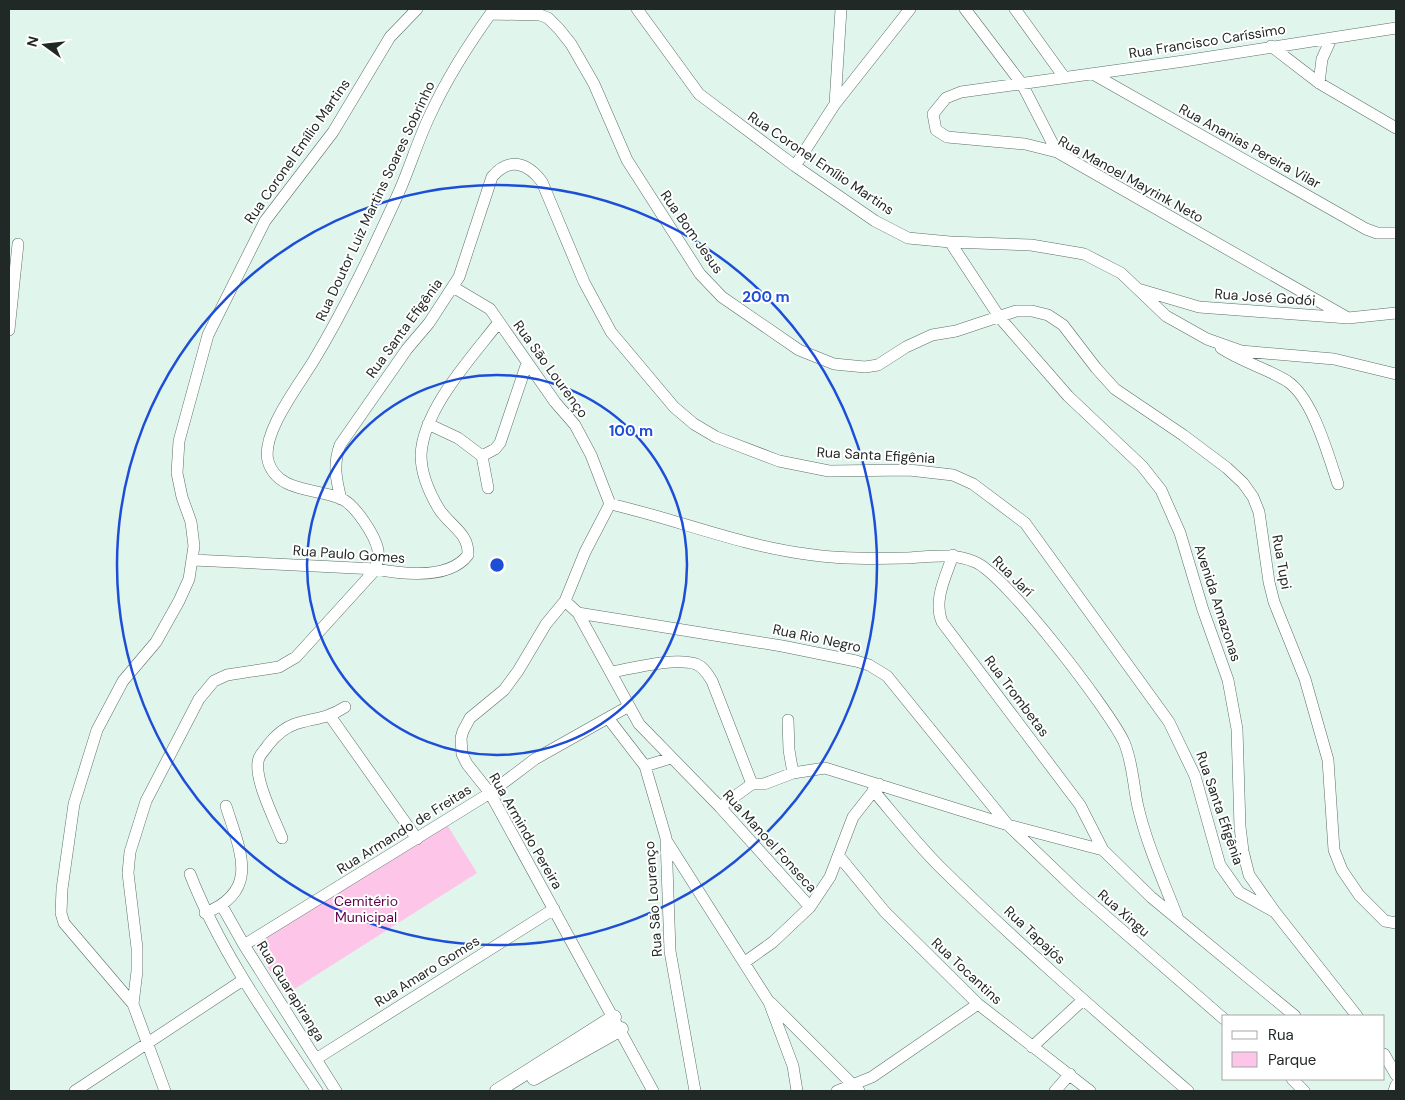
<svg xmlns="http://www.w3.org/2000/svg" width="1405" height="1100" viewBox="0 0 1405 1100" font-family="'DM Sans',sans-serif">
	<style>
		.green { fill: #fdc6e8 }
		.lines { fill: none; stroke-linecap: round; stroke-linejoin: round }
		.minor-casing { stroke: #5d6f67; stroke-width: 12 }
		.tertiary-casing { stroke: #5d6f67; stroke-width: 15 }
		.minor { stroke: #fff; stroke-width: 11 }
		.tertiary { stroke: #fff; stroke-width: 14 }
		.ring { fill: none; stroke: #1d4ed8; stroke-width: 2.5 }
		.labels { text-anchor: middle; stroke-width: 4; stroke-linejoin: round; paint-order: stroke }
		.street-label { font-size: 14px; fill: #212926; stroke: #fff }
		.park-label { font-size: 14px; fill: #5c0147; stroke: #fff }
		.centre { fill: #1d4ed8; stroke: #fff; stroke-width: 2.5 }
		.ring-label { font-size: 15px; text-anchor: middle; font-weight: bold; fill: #1d4ed8; stroke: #fff; stroke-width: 4; stroke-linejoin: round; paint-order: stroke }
	</style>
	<rect width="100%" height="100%" fill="#e0f5eb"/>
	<path class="green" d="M446 823 477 873 285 995 254 945Z"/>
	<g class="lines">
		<g class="minor-casing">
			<path id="minor" d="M637 9 699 94 795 166 875 221 908 238 950 242 1031 245 1084 254 1121 273 1166 316 1207 339 1241 351 1334 359 1396 374
				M965 9 1022 84 1057 152
				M1015 9 1064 77
				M491 14 540 15 548 18 559 29 571 44 594 84 627 160 700 274 722 297 799 350 834 364 865 367 878 365 906 347 932 335 956 331 1016 311H1032L1048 315 1063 325 1096 368 1115 389 1183 435 1227 468 1243 483 1253 497 1259 512 1269 582 1274 602 1305 679 1328 760 1334 850 1342 870 1359 895 1385 921 1396 923
				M1271 46 1319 83 1396 128
				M1093 74 1366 229 1377 233H1396
				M1319 83 1322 59 1331 39
				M835 104 841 9
				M795 166 835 104 910 9
				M950 242 1000 318 1068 396 1142 466 1161 490 1180 533 1203 610 1228 680 1237 729 1240 827 1243 851 1249 875 1275 912 1357 1016
				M453 287 490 309 555 402 575 425 591 455 610 504 585 552 565 601 578 613 639 724 720 807 810 907 830 877 853 817 879 784
				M1138 289 1199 307 1348 318 1396 313
				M1348 318 1057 152 1025 144 947 137 936 130 933 114 946 98 961 92 1184 61 1396 28
				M9 330 18 244
				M1221 348C1242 362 1266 368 1287 381 1313 398 1328 455 1338 484
				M428 424 458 438 482 456
				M488 488 482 456 495 449 500 443 527 363
				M341 499C336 479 333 465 340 445L407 349 429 323 459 277 492 177C509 157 527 162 542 182L584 282 611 332 674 407 694 424 716 437 779 461 829 471 909 470 953 475 973 484 1025 523 1169 722 1195 776 1220 865 1239 892 1275 912
				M610 504C676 519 738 545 806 554 838 559 872 559 905 558 930 557 952 552 975 562 1005 574 1109 710 1124 742 1133 763 1133 785 1138 807 1147 845 1163 880 1177 916
				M953 555C946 576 933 600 942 622L1080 805 1103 850
				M193 560 376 569C402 574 449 580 468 555 469 533 450 526 439 509 430 494 421 473 421 455 423 409 472 357 499 322
				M565 601 546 624 518 671 504 690 470 718 463 731 461 738 462 754 467 764 490 793 653 1091
				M578 613 782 646 856 661 869 665 887 676 1008 825 1078 892 1224 1019
				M612 672C634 668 674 657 696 664 704 667 708 675 712 681L752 784
				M330 716 417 839
				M608 718 645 766 666 838 670 951 695 1091
				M788 720 789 750 793 773
				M645 766 671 758
				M873 790C895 816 916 843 940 867 1019 945 1104 1018 1188 1091
				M720 807 752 784H764L793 773 825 768 1008 825 1103 850 1151 897 1295 1016
				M282 838C275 820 252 776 259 758 261 753 266 749 268 745 275 736 284 728 295 724 314 718 327 719 345 707
				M666 840 769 1002 793 1066 797 1091
				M839 856 885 912 978 1004 1090 1091
				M190 874C221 953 270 1021 317 1091
				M222 906 244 945 336 1091
				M205 913C261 891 240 851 226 806
				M244 945 490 793 535 759 629 706
				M745 962 773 942 810 907
				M771 1003 859 1091
				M133 1004 64 923 61 913 62 889 74 804 97 730 123 681 156 642 179 601 189 579 194 546 191 522 182 497 177 473 179 441 208 335 265 221 333 132 390 37 417 9
				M1032 1047 1083 1000
				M1384 1054 1396 1075
				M316 1059 554 909
				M1292 1079 1304 1091
				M75 1091 243 980
				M165 1091 133 1004 137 971V948L128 873 130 852 146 801 199 699 214 681 227 675 279 667 296 657 376 569C376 563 379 556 378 550 375 535 355 505 342 499 318 488 277 493 268 461 261 433 299 385 314 360 346 307 373 249 399 192 410 167 418 140 430 115 447 78 470 42 494 9
				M837 1091 872 1077 978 1004
				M1055 1091 1070 1074
				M1394 1091 1396 1085"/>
		</g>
		<g class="tertiary-casing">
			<path id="tertiary" d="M534 1078 621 1029
				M497 1091 614 1017"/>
		</g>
		<use href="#minor" class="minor"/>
		<use href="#tertiary" class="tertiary"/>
	</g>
	<g class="ring">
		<circle cx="497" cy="565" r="190"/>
		<circle cx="497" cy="565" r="380"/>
	</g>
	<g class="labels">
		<g class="street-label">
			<text transform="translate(1207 41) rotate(-9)" y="5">Rua Francisco Caríssimo</text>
			<text transform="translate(1250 146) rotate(29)" y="5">Rua Ananias Pereira Vilar</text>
			<text transform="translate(297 151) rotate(-55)" y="5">Rua Coronel Emílio Martins</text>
			<text transform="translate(821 163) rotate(34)" y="5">Rua Coronel Emílio Martins</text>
			<text transform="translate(1131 179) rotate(29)" y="5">Rua Manoel Mayrink Neto</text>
			<text transform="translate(375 201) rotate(-65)" y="5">Rua Doutor Luiz Martins Soares Sobrinho</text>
			<text transform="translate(692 232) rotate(55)" y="5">Rua Bom Jesus</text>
			<text transform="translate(1265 297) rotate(4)" y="5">Rua José Godói</text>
			<text transform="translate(404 328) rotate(-54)" y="5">Rua Santa Efigênia</text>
			<text transform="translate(551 369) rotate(54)" y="5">Rua São Lourenço</text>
			<text transform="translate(876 455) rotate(3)" y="5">Rua Santa Efigênia</text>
			<text transform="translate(349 554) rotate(4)" y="5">Rua Paulo Gomes</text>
			<text transform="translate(1282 562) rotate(80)" y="5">Rua Tupi</text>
			<text transform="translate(1013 576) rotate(45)" y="5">Rua Jarí</text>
			<text transform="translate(1218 603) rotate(72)" y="5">Avenida Amazonas</text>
			<text transform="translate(817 638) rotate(12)" y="5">Rua Rio Negro</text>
			<text transform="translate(1017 696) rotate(53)" y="5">Rua Trombetas</text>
			<text transform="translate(1220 808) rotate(71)" y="5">Rua Santa Efigênia</text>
			<text transform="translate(404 829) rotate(-32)" y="5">Rua Armando de Freitas</text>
			<text transform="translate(526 831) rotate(60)" y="5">Rua Armindo Pereira</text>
			<text transform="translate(770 841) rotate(48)" y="5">Rua Manoel Fonseca</text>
			<text transform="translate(653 899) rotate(-94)" y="5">Rua São Lourenço</text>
			<text transform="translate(1124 913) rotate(41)" y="5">Rua Xingu</text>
			<text transform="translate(1035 935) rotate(43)" y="5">Rua Tapajós</text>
			<text transform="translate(427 971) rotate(-32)" y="5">Rua Amaro Gomes</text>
			<text transform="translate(967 971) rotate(43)" y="5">Rua Tocantins</text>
			<text transform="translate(291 991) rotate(58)" y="5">Rua Guarapiranga</text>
		</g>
		<g class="park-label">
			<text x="366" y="906">Cemitério<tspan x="366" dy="16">Municipal</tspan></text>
		</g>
	</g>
	<circle cx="497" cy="565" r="8" class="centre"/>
	<g class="ring-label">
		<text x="766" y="302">200 m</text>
		<text x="631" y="436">100 m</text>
	</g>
	<rect width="1405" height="1100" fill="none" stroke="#212926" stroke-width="20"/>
	<rect x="1222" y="1015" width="162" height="65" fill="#ffffff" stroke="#a6a9a8"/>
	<rect x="1232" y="1031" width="25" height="8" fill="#ffffff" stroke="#a6a9a8"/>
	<text x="1268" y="1040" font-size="15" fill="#212926">Rua</text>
	<rect x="1232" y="1052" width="25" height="15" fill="#fdc6e8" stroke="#a6a9a8"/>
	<text x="1268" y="1065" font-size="15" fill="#212926">Parque</text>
	<g transform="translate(45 45) rotate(285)" stroke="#ffffff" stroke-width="4" paint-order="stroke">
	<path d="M0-4L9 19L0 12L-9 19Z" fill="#212926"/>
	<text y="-8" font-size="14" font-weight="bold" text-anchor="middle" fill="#212926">N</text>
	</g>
</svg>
